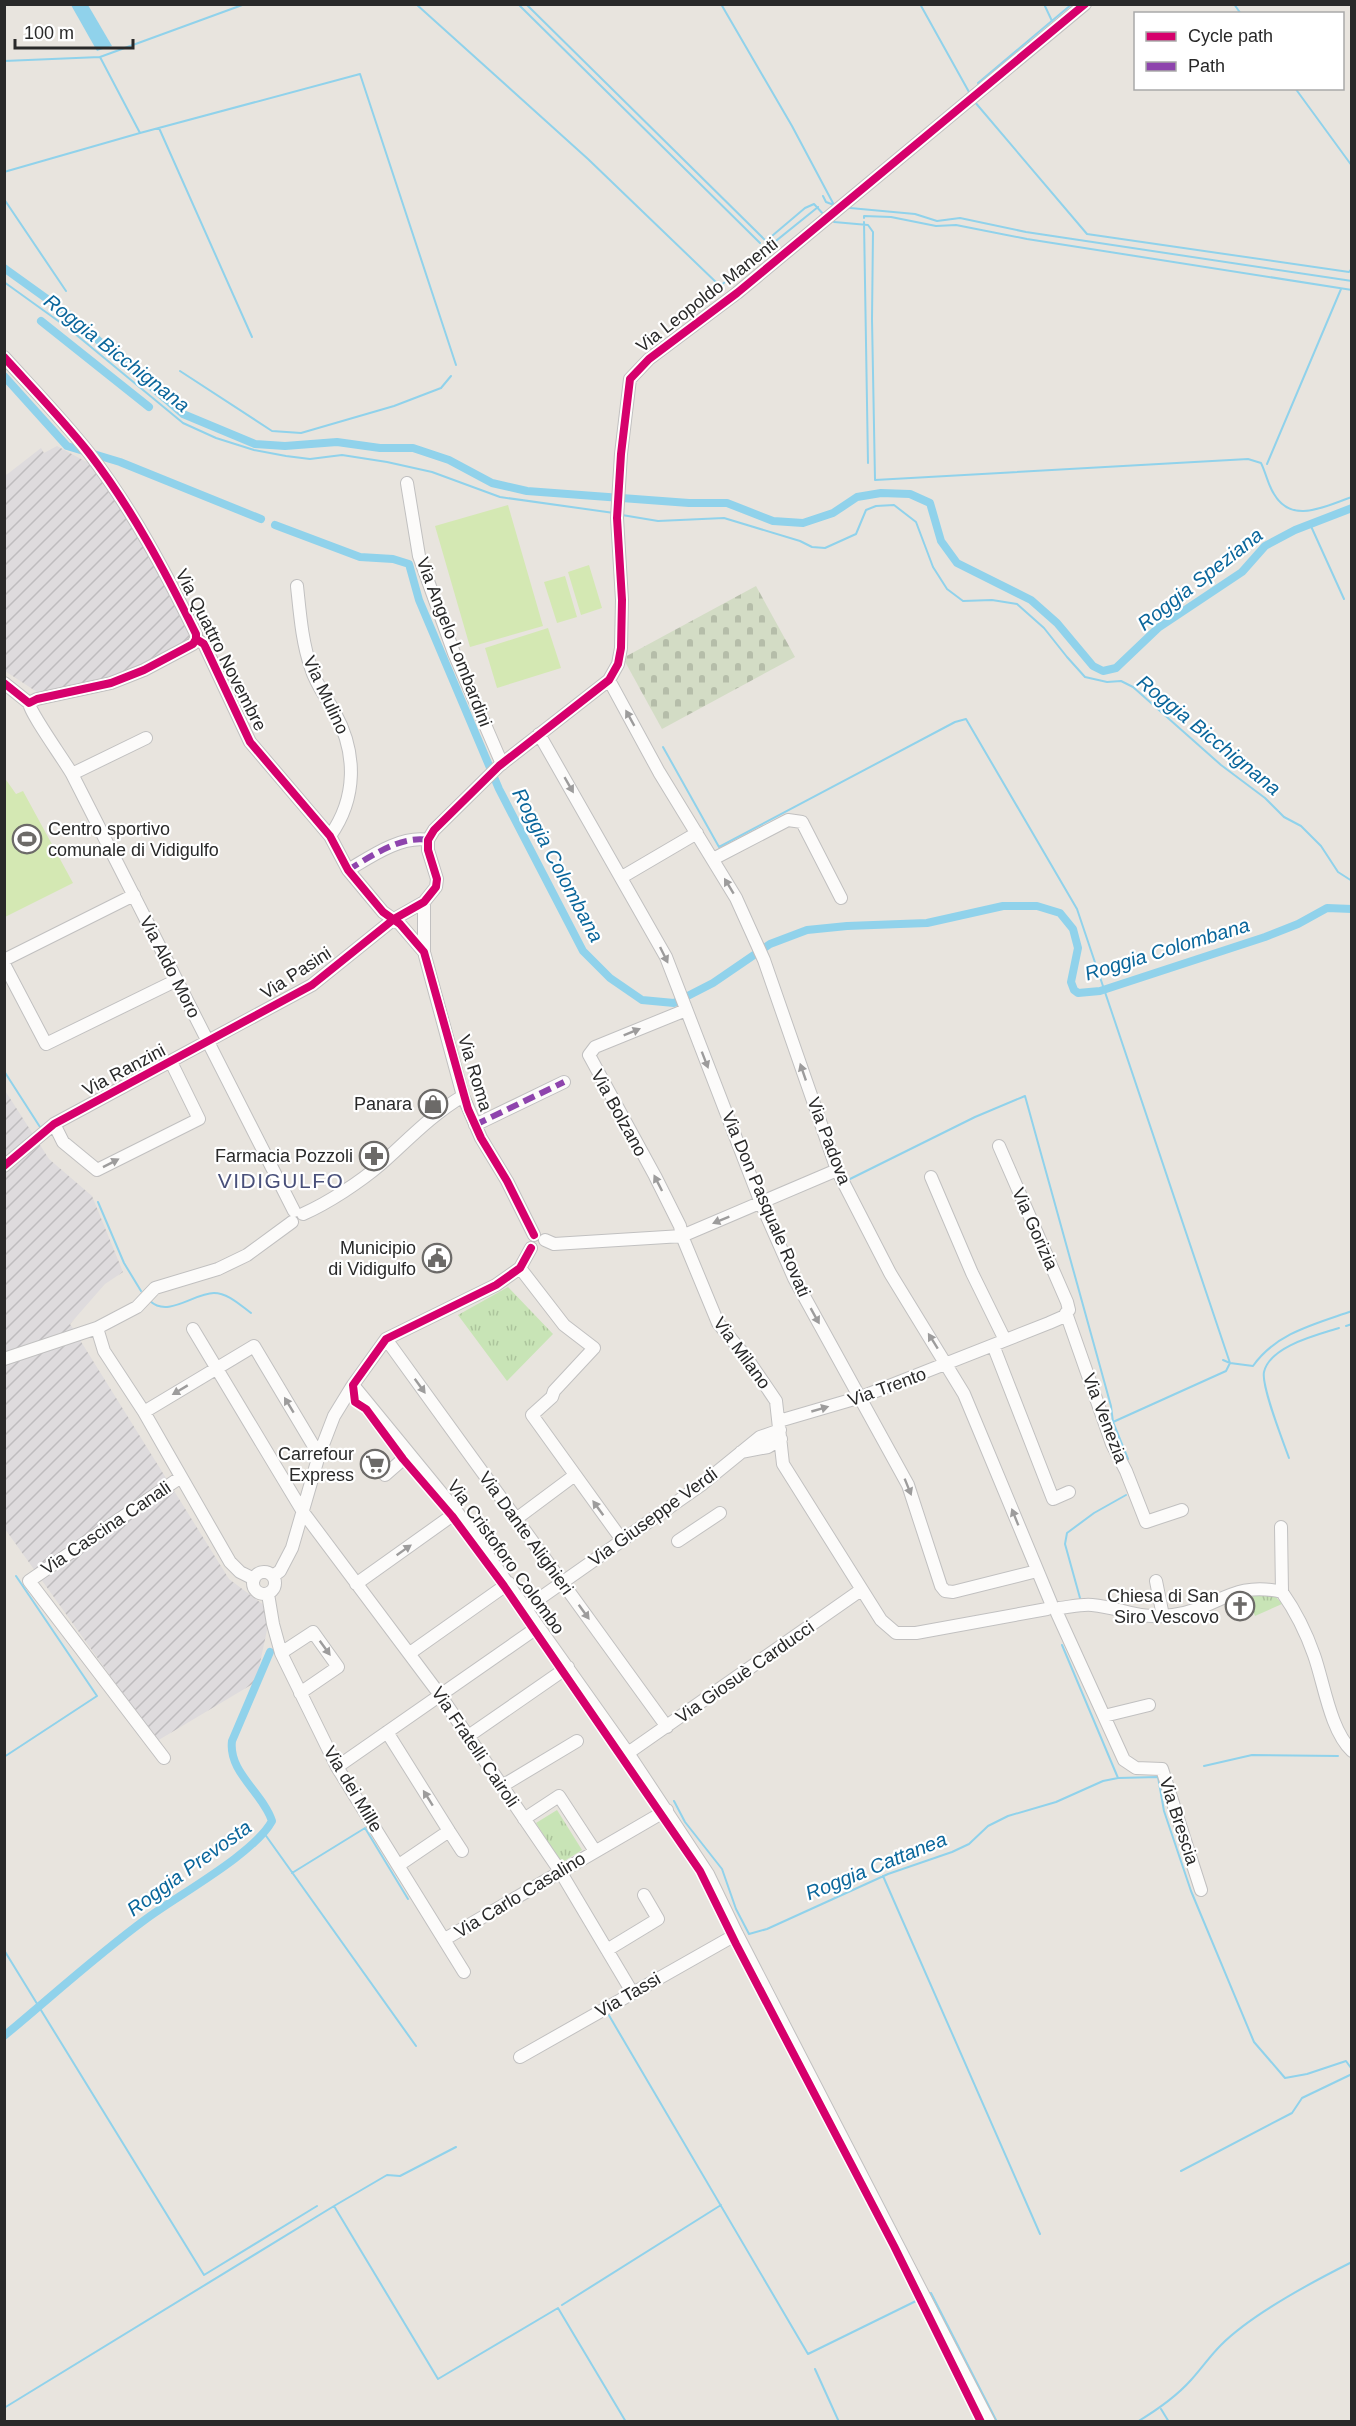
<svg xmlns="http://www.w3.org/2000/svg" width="1356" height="2426" viewBox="0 0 1356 2426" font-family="Helvetica,sans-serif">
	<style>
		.industrial { fill: url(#industrial-furrows) }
		.grass { fill: url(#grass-tufts) }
		.cemetery { fill: url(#cemetery-stones) }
		.pitch { fill: #d4e8b3 }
		.water { fill: #90d2eb }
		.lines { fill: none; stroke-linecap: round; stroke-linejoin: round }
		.stream { stroke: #90d2eb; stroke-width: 2 }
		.canal { stroke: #90d2eb; stroke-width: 8 }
		.minor-casing { stroke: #c1c0c0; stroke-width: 14 }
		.minor { stroke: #fcfbfa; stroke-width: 12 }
		.quiet { stroke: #8e44ad; stroke-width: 6; stroke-dasharray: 12 6; stroke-linecap: butt }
		.cycleway-casing { stroke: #fff; stroke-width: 11 }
		.cycleway { stroke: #d6006c; stroke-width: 8 }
		.oneway { fill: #9d9c9c }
		.labels { text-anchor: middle; stroke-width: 4.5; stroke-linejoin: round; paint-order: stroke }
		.street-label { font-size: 18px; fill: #292929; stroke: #fff }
		.poi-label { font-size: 18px; fill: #292929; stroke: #fff; text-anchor: end }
		.water-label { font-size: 20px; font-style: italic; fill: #0a669b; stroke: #fff }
		.quarter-label { font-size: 21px; letter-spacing: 1.5px; fill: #49507a; stroke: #fff }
	</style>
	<defs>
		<pattern id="industrial-furrows" width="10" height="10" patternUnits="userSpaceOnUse" patternTransform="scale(1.5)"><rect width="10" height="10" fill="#dedbdd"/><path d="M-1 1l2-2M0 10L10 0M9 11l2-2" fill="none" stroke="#bebcbe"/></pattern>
		<pattern id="grass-tufts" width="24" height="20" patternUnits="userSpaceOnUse" patternTransform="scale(1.5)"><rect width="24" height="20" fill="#c8e4b6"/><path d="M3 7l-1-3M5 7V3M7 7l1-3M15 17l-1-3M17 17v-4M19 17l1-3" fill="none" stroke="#acc49c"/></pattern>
		<pattern id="cemetery-stones" width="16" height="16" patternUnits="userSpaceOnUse" patternTransform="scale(1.5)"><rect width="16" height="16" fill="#d3dcc5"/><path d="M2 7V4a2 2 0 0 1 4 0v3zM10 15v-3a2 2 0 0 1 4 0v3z" fill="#b5bda9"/></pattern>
	</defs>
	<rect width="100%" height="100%" fill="#e8e4de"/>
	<path class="industrial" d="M57 446 94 466 144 544 189 632V639L154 660 106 680 40 694 5 671V476L41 448 44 453Z
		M4 1089 49 1159 92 1196 123 1272 105 1284 70 1324 229 1579 265 1606 267 1630 256 1682 157 1741 5 1529Z"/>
	<path class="grass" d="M508 1287 553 1334 507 1381 458 1315Z
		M1255 1593 1276 1597 1282 1604 1255 1616 1247 1595Z
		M557 1810 582 1850 561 1863 536 1823Z"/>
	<path class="cemetery" d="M756 586 795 657 662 729 623 658Z"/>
	<path class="pitch" d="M508 505 543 626 470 647 435 526Z
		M589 565 602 608 581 615 568 572Z
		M565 576 577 617 557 623 544 582Z
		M548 628 561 668 497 688 485 648Z
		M4 777 16 794 23 791 73 883 5 917Z"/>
	<path class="water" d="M71 5H88L112 46 97 51Z"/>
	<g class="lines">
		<path class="stream" d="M416 4 588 159 720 286 818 207
			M518 4 760 243
			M526 4 766 241 805 208 814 204 825 216
			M721 4 792 126 834 205
			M920 4 969 92
			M1044 4 1052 21
			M1234 4 1241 14
			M100 57 245 4
			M4 61 100 57 140 133 360 74 456 365
			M978 83 1072 4
			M1295 88 1352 166
			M974 101 1087 234 1349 272 1352 268
			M159 128 252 337
			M4 172 140 133
			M823 196 826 202 834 205
			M4 199 66 291
			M850 208 915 214 937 221 960 218 1026 232 1352 281
			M864 218V216L891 217 936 226 956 225 1027 239 1352 290
			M834 222 868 225 873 232 872 319 875 480 1248 459 1261 463C1266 473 1268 485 1274 494 1292 525 1325 506 1352 497
			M864 222 868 463
			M4 282 68 328 183 423 216 438 254 450 286 456 310 459 342 455 387 462 432 472 500 497 614 513
			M180 371 272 431 301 433 394 406 441 388 451 376
			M1267 464 1341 289
			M622 515 658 521 724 518 800 541 812 547 825 548 856 534 866 510 876 506 894 505 916 522 933 567 947 589 963 601 992 600 1017 604 1044 628 1067 657 1085 677 1107 682 1121 681 1133 687 1221 765 1265 798 1284 817 1301 826 1321 846 1338 872 1352 881
			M1310 524 1344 599
			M663 747 719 847 955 722 966 719 1077 909 1230 1363 1226 1371 1113 1422 1128 1459
			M4 1071 40 1127
			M850 1179 975 1117 1025 1096 1111 1406 1113 1422
			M98 1202 124 1263 141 1291
			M150 1301C168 1318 194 1293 214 1293 228 1293 240 1305 251 1313
			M1346 1326 1352 1324
			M1223 1360 1230 1363 1253 1366C1276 1333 1315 1324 1352 1311
			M1289 1458C1283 1441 1261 1386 1264 1372 1270 1346 1317 1335 1339 1328
			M1080 1598 1065 1544 1067 1533 1094 1513 1126 1495
			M1062 1645 1118 1778
			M4 1757 97 1696 16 1576
			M1204 1766 1252 1755 1338 1756
			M674 1801 685 1822 722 1869 736 1909 749 1934 767 1929 888 1874 952 1852 969 1844 988 1826 1008 1816 1056 1802 1103 1781 1118 1778 1158 1777 1164 1811 1191 1891 1254 2042 1285 2078 1307 2074 1346 2061 1351 2068
			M264 1833 416 2046
			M292 1873 365 1828 408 1899
			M883 1876 1040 2234
			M4 1950 204 2275 317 2206
			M607 2012 808 2354 918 2300
			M1181 2171 1292 2113 1302 2098 1352 2074
			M334 2206 387 2175 400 2176 456 2147
			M928 2294 931 2293 997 2422
			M562 2305 721 2205
			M815 2369 839 2422
			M4 2408 334 2206 438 2379 558 2308 626 2422
			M1161 2409 1169 2422
			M1137 2422C1157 2410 1175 2398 1191 2380 1201 2369 1210 2356 1221 2345 1251 2315 1312 2282 1352 2262"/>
		<path class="canal" d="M4 268 68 314 183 414 255 444 285 446 337 442 380 448H413L449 460 492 483 527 491 689 503H727L773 521 803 523 833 513 857 497 881 493 910 494 930 503 941 541 957 563 1031 600 1057 623 1093 666 1103 671 1116 668 1158 628 1242 572 1265 546 1295 530 1352 508
			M41 321 149 407
			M4 376 67 446 120 462 261 519
			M275 525 360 557 393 559 409 564 419 600 499 789 583 951 610 978 642 1000 674 1003 713 983 770 944 807 930 847 926 927 923 1003 906H1037L1060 913 1073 929 1078 948 1071 982 1074 990 1078 993 1100 991 1265 937 1298 924 1327 908 1352 909
			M4 2036C51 1997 97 1955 146 1919 178 1895 254 1854 272 1821 263 1793 228 1772 232 1741L270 1652"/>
		<g class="minor-casing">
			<path id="minor" d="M4 357C33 389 63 420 89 453 132 509 165 571 196 634V639L204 644 250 742 330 836 348 870 383 912 400 924 424 952
				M407 483 419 556 454 653 502 764
				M297 586C300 614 302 642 311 668 316 685 327 698 335 713 357 753 357 798 330 836
				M609 680 659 772 736 898 764 960 837 1170 890 1273 964 1394 1051 1603
				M4 683 29 703 37 699 111 683 144 670 193 644 196 639
				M29 703C30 713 64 760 72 774L294 1211
				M539 734 666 957 761 1203 794 1278 908 1485 941 1586 945 1591 953 1592 1037 1571
				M72 774 146 738
				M713 859 788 820 802 822 841 898
				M348 870C370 857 401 835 428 840
				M622 877 697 833
				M424 902V952L463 1096 481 1138 507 1181 534 1235
				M4 960 134 895
				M4 964 46 1044 177 980
				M686 1010 595 1047 589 1055 655 1176 680 1226 682 1236 837 1170
				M54 1124 63 1142 97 1170 199 1119 171 1062
				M475 1125 564 1082
				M999 1146 1067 1302 1069 1310 1066 1313 1112 1444 1126 1471 1146 1522 1182 1510
				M4 1166 54 1124 312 985 394 919 424 902 436 887 437 879 428 850V840L434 830 499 766 609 680 618 664 621 648 622 600 617 518 621 454 630 379 649 359 737 293 1085 4
				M931 1177 972 1273 1005 1340
				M303 1214C328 1203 360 1182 381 1164 408 1140 431 1115 463 1096
				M545 1240 554 1244 682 1236 718 1323 746 1357 776 1401 783 1464 881 1620 896 1633H916L1047 1609
				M520 1268 564 1325 594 1348 554 1391 552 1397 532 1415 622 1540
				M97 1328 104 1351 144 1412 230 1562 240 1572 254 1579
				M193 1329 303 1512 440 1695 560 1871 632 1992
				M386 1339 667 1727
				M993 1345 1053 1499 1069 1492
				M4 1359 97 1328 137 1307 155 1288 218 1269 247 1255 292 1222
				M353 1385 457 1512 628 1753 708 1874 737 1934 989 2422
				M144 1412 254 1346 319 1455
				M779 1421 861 1397 1049 1323 1065 1316 1066 1313
				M741 1452 768 1447 781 1439
				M385 1475 409 1454
				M516 1519 575 1475
				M1281 1527 1282 1592
				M678 1541 720 1513
				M253 1583a11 11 0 1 1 22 0a11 11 0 1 1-22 0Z
				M273 1576 280 1571 292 1548 319 1455 334 1416 353 1385 386 1339 496 1285 520 1268 531 1248
				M1156 1581 1163 1616
				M356 1584 457 1512
				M268 1594 273 1624 281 1653 337 1767 464 1972
				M526 1608 701 1485 760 1437 780 1430
				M1059 1608C1070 1607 1081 1604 1092 1605 1123 1608 1139 1620 1173 1615 1217 1609 1233 1580 1282 1592 1296 1612 1306 1632 1314 1655 1324 1683 1330 1730 1352 1751
				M1057 1613 1124 1760 1136 1768 1162 1769 1201 1890
				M281 1653 313 1632 338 1667 300 1693
				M410 1653 509 1583
				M1104 1716 1149 1705
				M387 1732 449 1831 399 1865
				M467 1737 568 1667
				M628 1753 861 1590
				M164 1758 29 1581 181 1477
				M337 1767 538 1627
				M502 1786 577 1741
				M524 1819 559 1796 595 1851
				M449 1831 462 1851
				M445 1939 667 1810
				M607 1950 658 1919 644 1895
				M520 2057 737 1934"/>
		</g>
		<use href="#minor" class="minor"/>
		<path class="quiet" d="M348 870C370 857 401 835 428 840
			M475 1125 564 1082"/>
		<g class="cycleway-casing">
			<path id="cycleway" d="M4 357C33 389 63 420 89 453 132 509 165 571 196 634V639L204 644 250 742 330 836 348 870 383 912 400 924 424 952 468 1109 481 1138 507 1181 534 1235
				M4 683 29 703 37 699 111 683 144 670 193 644 196 639
				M4 1166 54 1124 312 985 394 919 424 902 436 887 437 879 428 850V840L434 830 499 766 609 680 618 664 621 648 622 600 617 518 621 454 630 379 649 359 737 293 1085 4
				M531 1248 520 1268 496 1285 386 1339 353 1385 355 1402 366 1409 403 1459 452 1516 504 1586 700 1871 736 1944 894 2246 981 2422"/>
		</g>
		<use href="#cycleway" class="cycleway"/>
	</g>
	<defs><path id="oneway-solid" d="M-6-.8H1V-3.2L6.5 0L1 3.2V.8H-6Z" transform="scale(1.5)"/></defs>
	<g class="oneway">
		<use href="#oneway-solid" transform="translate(630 718) rotate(-119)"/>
		<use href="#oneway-solid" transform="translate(569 785) rotate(60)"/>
		<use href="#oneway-solid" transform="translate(729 886) rotate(-121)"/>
		<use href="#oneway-solid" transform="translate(664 955) rotate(64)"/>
		<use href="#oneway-solid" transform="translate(632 1032) rotate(-22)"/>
		<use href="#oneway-solid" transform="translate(705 1060) rotate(69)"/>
		<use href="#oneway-solid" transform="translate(803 1072) rotate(-109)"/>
		<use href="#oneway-solid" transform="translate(111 1163) rotate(-27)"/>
		<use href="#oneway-solid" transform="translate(658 1183) rotate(-117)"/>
		<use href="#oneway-solid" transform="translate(721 1220) rotate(158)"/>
		<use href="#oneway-solid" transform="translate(815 1316) rotate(61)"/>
		<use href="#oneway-solid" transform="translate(933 1341) rotate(-122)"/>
		<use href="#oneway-solid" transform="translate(420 1386) rotate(54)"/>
		<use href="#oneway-solid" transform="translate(180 1390) rotate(149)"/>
		<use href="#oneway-solid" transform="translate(289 1405) rotate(-121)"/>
		<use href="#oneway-solid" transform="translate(820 1409) rotate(-16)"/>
		<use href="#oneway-solid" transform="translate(908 1487) rotate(68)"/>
		<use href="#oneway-solid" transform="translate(598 1508) rotate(-126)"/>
		<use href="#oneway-solid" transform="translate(1015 1517) rotate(-112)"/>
		<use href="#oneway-solid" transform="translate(404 1550) rotate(-35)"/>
		<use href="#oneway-solid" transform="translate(584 1612) rotate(54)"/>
		<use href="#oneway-solid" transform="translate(325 1648) rotate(54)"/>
		<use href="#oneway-solid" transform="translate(428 1798) rotate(-122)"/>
	</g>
	<defs>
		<g id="stadium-ring" transform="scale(1.5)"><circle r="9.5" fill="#fff" stroke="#6c6a68" stroke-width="1.5"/><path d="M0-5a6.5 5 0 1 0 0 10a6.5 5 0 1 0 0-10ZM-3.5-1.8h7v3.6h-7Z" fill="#6c6a68"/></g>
		<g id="shop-ring" transform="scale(1.5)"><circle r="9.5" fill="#fff" stroke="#6c6a68" stroke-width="1.5"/><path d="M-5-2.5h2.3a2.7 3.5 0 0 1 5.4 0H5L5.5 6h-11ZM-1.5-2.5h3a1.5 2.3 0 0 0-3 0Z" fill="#6c6a68"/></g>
		<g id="pharmacy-ring" transform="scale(1.5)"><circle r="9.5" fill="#fff" stroke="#6c6a68" stroke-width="1.5"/><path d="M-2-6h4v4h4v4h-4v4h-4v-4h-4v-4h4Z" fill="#6c6a68"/></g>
		<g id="civic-ring" transform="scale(1.5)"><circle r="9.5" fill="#fff" stroke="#6c6a68" stroke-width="1.5"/><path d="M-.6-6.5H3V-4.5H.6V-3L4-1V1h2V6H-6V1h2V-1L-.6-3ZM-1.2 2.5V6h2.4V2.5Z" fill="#6c6a68"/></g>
		<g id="supermarket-ring" transform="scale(1.5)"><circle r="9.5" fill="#fff" stroke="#6c6a68" stroke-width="1.5"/><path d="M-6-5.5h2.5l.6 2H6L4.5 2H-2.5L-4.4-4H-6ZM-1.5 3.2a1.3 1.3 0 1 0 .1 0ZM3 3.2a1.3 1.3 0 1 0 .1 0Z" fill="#6c6a68"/></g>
		<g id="church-ring" transform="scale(1.5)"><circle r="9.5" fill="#fff" stroke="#6c6a68" stroke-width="1.5"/><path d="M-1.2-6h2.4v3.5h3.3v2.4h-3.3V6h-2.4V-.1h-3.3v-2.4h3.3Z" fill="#6c6a68"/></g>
	</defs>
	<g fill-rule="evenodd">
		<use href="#stadium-ring" x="27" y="839"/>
		<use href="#shop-ring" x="433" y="1104"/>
		<use href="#pharmacy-ring" x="374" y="1156"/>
		<use href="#civic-ring" x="437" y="1258"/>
		<use href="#supermarket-ring" x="375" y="1464"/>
		<use href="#church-ring" x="1240" y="1606"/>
	</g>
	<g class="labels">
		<g class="street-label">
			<text transform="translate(707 295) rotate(-38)" y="6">Via Leopoldo Manenti</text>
			<text transform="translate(454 642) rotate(69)" y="6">Via Angelo Lombardini</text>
			<text transform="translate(221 650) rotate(63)" y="6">Via Quattro Novembre</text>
			<text transform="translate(326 695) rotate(65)" y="6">Via Mulino</text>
			<text transform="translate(170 967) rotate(63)" y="6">Via Aldo Moro</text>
			<text transform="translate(296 973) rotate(-33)" y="6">Via Pasini</text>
			<text transform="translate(124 1070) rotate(-28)" y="6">Via Ranzini</text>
			<text transform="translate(475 1073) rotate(73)" y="6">Via Roma</text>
			<text transform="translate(619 1113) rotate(61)" y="6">Via Bolzano</text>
			<text transform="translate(829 1141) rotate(69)" y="6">Via Padova</text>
			<text transform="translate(766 1204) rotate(67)" y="6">Via Don Pasquale Rovati</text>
			<text transform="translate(1035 1229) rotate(66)" y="6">Via Gorizia</text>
			<text transform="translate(742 1353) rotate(54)" y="6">Via Milano</text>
			<text transform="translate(887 1387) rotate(-20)" y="6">Via Trento</text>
			<text transform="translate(1105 1418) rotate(69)" y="6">Via Venezia</text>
			<text transform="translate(653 1517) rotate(-36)" y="6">Via Giuseppe Verdi</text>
			<text transform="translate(106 1528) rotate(-34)" y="6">Via Cascina Canali</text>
			<text transform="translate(526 1533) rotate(54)" y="6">Via Dante Alighieri</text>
			<text transform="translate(506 1557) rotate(54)" y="6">Via Cristoforo Colombo</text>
			<text transform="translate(745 1672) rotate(-35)" y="6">Via Giosuè Carducci</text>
			<text transform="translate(475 1747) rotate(56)" y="6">Via Fratelli Cairoli</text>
			<text transform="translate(353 1789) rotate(59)" y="6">Via dei Mille</text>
			<text transform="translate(1179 1821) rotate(72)" y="6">Via Brescia</text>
			<text transform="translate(520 1895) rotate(-31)" y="6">Via Carlo Casalino</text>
			<text transform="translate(628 1995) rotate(-30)" y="6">Via Tassi</text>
		</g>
		<g class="poi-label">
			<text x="48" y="835" text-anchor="start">Centro sportivo<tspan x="48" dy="21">comunale di Vidigulfo</tspan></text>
			<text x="412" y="1110">Panara</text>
			<text x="353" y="1162">Farmacia Pozzoli</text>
			<text x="416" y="1254">Municipio<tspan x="416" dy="21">di Vidigulfo</tspan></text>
			<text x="354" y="1460">Carrefour<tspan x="354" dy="21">Express</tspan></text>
			<text x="1219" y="1602">Chiesa di San<tspan x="1219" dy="21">Siro Vescovo</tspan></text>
		</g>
		<g class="water-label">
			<text transform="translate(117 353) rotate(38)" y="7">Roggia Bicchignana</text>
			<text transform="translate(1200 579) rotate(-38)" y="7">Roggia Speziana</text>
			<text transform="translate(1209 735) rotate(39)" y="7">Roggia Bicchignana</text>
			<text transform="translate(558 865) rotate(62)" y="7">Roggia Colombana</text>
			<text transform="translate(1167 949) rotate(-17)" y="7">Roggia Colombana</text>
			<text transform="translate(876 1866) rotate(-22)" y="7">Roggia Cattanea</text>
			<text transform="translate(189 1868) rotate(-36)" y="7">Roggia Prevosta</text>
		</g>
		<g class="quarter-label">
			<text x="281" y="1188">VIDIGULFO</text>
		</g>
	</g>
	<rect width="1356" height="2426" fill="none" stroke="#292929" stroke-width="12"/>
	<rect x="1134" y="12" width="210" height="78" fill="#ffffff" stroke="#a9a9a9" stroke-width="1.5"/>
	<rect x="1146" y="32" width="30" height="9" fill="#d6006c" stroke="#a9a9a9" stroke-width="1.5"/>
	<text x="1188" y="42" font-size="18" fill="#292929">Cycle path</text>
	<rect x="1146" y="62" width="30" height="9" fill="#8e44ad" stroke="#a9a9a9" stroke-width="1.5"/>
	<text x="1188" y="72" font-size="18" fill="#292929">Path</text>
	<path d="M15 39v9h118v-9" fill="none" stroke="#292929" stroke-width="3"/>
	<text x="24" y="39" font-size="18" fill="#292929" stroke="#ffffff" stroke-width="4.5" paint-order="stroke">100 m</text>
</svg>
